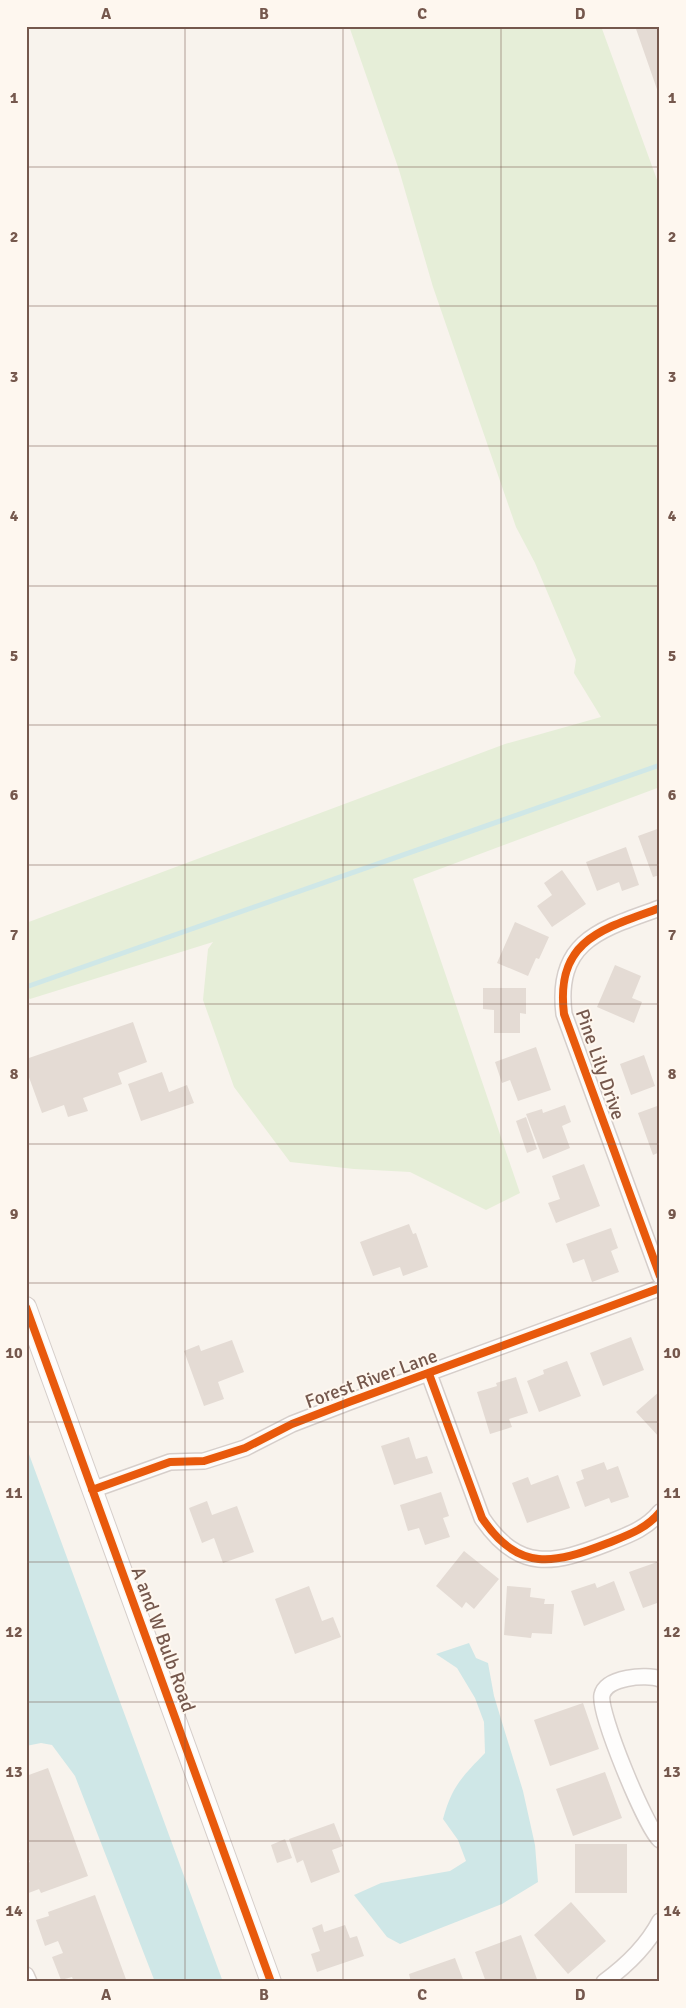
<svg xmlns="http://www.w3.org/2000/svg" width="686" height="2008" viewBox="0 0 686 2008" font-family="Signika,sans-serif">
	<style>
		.green { fill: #e6eed8 }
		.water { fill: #cfe7e7 }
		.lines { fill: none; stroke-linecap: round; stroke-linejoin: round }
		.stream { stroke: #cfe7e7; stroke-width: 5 }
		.building { fill: #e4dbd4 }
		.minor-casing { stroke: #d6ceca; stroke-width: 18 }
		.tertiary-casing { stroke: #d6ceca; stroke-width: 22 }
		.minor { stroke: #fefdfc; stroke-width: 15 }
		.tertiary { stroke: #fefdfc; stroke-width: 20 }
		.cycleway-casing { stroke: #fef7ef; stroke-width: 11 }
		.cycleway { stroke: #e8590c; stroke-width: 8 }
		.grid { fill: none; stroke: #75584d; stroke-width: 1; stroke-opacity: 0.55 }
		.labels { text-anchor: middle; stroke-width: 4; stroke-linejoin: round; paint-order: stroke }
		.street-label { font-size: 19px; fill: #75584d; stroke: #fef7ef }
		.neatline { fill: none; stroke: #75584d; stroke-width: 2 }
		.grid-label { font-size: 16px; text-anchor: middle; font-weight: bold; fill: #75584d }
	</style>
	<rect width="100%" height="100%" fill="#f8f3ed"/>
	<path class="green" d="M349 26H601L660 188V787L413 879 520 1193 486 1210 410 1172 354 1169 290 1162 234 1087 203 1000 208 949 213 942 30 999 26 996V923L505 744 601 717 574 673 576 660 535 563 516 527 433 287 399 170Z"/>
	<path class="water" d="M26 1446 223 1982H155L75 1776 52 1745 41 1743 26 1746Z
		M469 1643 476 1658 488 1663 494 1696 523 1791 535 1845 538 1882 502 1904 400 1944 387 1937 354 1895 381 1883 450 1871 466 1861 458 1840 443 1819C452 1786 462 1777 485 1753L484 1722 475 1698 457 1668 436 1654Z"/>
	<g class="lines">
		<path class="stream" d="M26 987 660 765"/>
	</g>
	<path class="building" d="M635 26H660V95H659Z
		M660 828V875L653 877 638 836Z
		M626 847 639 885 622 891 619 882 597 891 586 862Z
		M562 870 586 904 552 927 537 906 552 895 544 883Z
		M515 922 549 937 539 959 536 958 528 976 497 963Z
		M615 965 641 976 632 998 642 1002 634 1023 597 1007Z
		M483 988H526V1014L520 1013V1033H494V1010L483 1009Z
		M133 1022 147 1062 118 1073 122 1084 83 1098 88 1111 68 1117 64 1105 42 1113 26 1069V1059Z
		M536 1047 551 1090 518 1101 510 1080 502 1083 495 1062Z
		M644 1055 655 1086 631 1095 620 1064Z
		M162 1072 169 1092 187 1085 194 1103 141 1121 128 1084Z
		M565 1105 571 1122 562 1126 570 1148 543 1159 526 1114 542 1109 543 1113Z
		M660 1105V1152L653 1155 638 1113Z
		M526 1117 537 1149 527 1153 516 1121Z
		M584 1164 600 1206 556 1223 548 1203 560 1199 552 1176Z
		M409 1224 413 1234 416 1233 428 1267 403 1276 400 1267 373 1276 360 1242Z
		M611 1228 618 1248 611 1251 619 1272 592 1282 584 1259 573 1263 566 1244Z
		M631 1337 644 1370 603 1386 590 1353Z
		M232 1340 244 1372 218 1382 224 1399 204 1406 184 1351 199 1345 201 1351Z
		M567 1361 581 1396 539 1412 527 1381 544 1374 543 1370Z
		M516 1377 528 1413 509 1419 512 1427 490 1434 477 1392 497 1386 496 1383Z
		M660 1391V1438L636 1412Z
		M409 1437 416 1459 427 1456 433 1473 394 1485 381 1446Z
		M604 1462 607 1470 618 1466 629 1497 611 1503 609 1498 585 1507 576 1482 584 1479 581 1470Z
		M558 1475 570 1508 527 1523 512 1483 528 1477 531 1485Z
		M441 1492 449 1516 443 1518 450 1537 425 1545 419 1528 408 1531 400 1505Z
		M207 1501 212 1515 237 1506 254 1552 223 1563 214 1538 202 1543 189 1508Z
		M464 1551 499 1579 474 1609 466 1602 462 1608 436 1586Z
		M660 1561V1602L643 1608 629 1572Z
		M614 1581 625 1610 584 1626 571 1591 595 1583 597 1588Z
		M309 1586 322 1621 333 1617 341 1637 295 1654 275 1599Z
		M507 1586 531 1588 530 1597 545 1599 544 1604H554L552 1634 532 1633 531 1638 504 1635Z
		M583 1703 599 1749 550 1766 534 1720Z
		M48 1768 88 1876 41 1893 39 1889 26 1894V1863L30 1862 26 1853V1776Z
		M605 1772 622 1818 573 1836 556 1789Z
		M334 1823 343 1846 332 1850 340 1872 311 1883 303 1860 297 1863 289 1839Z
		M285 1839 292 1858 277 1863 271 1845Z
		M575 1844H627V1893H575Z
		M95 1895 127 1982H74L72 1977 61 1980 52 1957 63 1953 58 1941 45 1946 36 1920 49 1916 48 1912Z
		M571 1902 606 1941 568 1974 534 1935Z
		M322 1924 324 1932 345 1925 350 1938 357 1936 364 1956 317 1972 311 1954 320 1951 312 1928Z
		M521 1935 538 1982H486L475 1952Z
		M455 1958 464 1982H411L409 1974Z"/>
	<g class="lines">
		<g class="minor-casing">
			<path id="minor" d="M660 908C602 929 555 940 564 1014L660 1276
				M429 1374 482 1518C519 1573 554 1564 608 1543 628 1535 646 1529 660 1512
				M92 1490 170 1462 204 1461 223 1455 245 1448 292 1424 349 1402 660 1288
				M660 1679C646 1674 606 1677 602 1695 598 1712 646 1828 660 1840
				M26 1975 29 1982
				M604 1982C626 1966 647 1946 660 1921"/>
		</g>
		<g class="tertiary-casing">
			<path id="tertiary" d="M26 1307 271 1982"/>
		</g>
		<use href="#minor" class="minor"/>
		<use href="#tertiary" class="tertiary"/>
		<g class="cycleway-casing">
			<path id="cycleway" d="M660 908C602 929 555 940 564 1014L660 1276
				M26 1307 271 1982
				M429 1374 482 1518C519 1573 554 1564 608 1543 628 1535 646 1529 660 1512
				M92 1490 170 1462 204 1461 223 1455 245 1448 292 1424 349 1402 660 1288"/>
		</g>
		<use href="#cycleway" class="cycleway"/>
	</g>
	<path class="grid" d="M185 26V1982M343 26V1982M501 26V1982M26 167H660M26 306H660M26 446H660M26 586H660M26 725H660M26 865H660M26 1004H660M26 1144H660M26 1283H660M26 1422H660M26 1562H660M26 1702H660M26 1841H660"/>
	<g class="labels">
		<g class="street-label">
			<text transform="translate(601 1064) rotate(71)" y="7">Pine Lily Drive</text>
			<text transform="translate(371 1378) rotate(-20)" y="7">Forest River Lane</text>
			<text transform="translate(164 1639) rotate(70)" y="7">A and W Bulb Road</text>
		</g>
	</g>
	<rect width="686" height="2008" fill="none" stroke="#fef7ef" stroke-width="55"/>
	<rect x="28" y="28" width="630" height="1952" class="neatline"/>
	<g class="grid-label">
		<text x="106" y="19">A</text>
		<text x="264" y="19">B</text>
		<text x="422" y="19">C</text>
		<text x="580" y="19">D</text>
		<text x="14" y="103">1</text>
		<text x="672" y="103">1</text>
		<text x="14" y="242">2</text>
		<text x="672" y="242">2</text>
		<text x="14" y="382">3</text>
		<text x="672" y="382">3</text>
		<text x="14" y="521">4</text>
		<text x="672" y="521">4</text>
		<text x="14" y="661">5</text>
		<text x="672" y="661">5</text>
		<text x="14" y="800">6</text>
		<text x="672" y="800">6</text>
		<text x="14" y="940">7</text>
		<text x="672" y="940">7</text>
		<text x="14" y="1079">8</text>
		<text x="672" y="1079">8</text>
		<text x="14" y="1219">9</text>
		<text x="672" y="1219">9</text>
		<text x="14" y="1358">10</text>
		<text x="672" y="1358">10</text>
		<text x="14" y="1498">11</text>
		<text x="672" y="1498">11</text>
		<text x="14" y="1637">12</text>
		<text x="672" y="1637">12</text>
		<text x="14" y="1777">13</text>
		<text x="672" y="1777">13</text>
		<text x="14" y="1916">14</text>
		<text x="672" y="1916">14</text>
		<text x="106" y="2000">A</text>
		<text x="264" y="2000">B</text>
		<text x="422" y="2000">C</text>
		<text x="580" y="2000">D</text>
	</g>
</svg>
